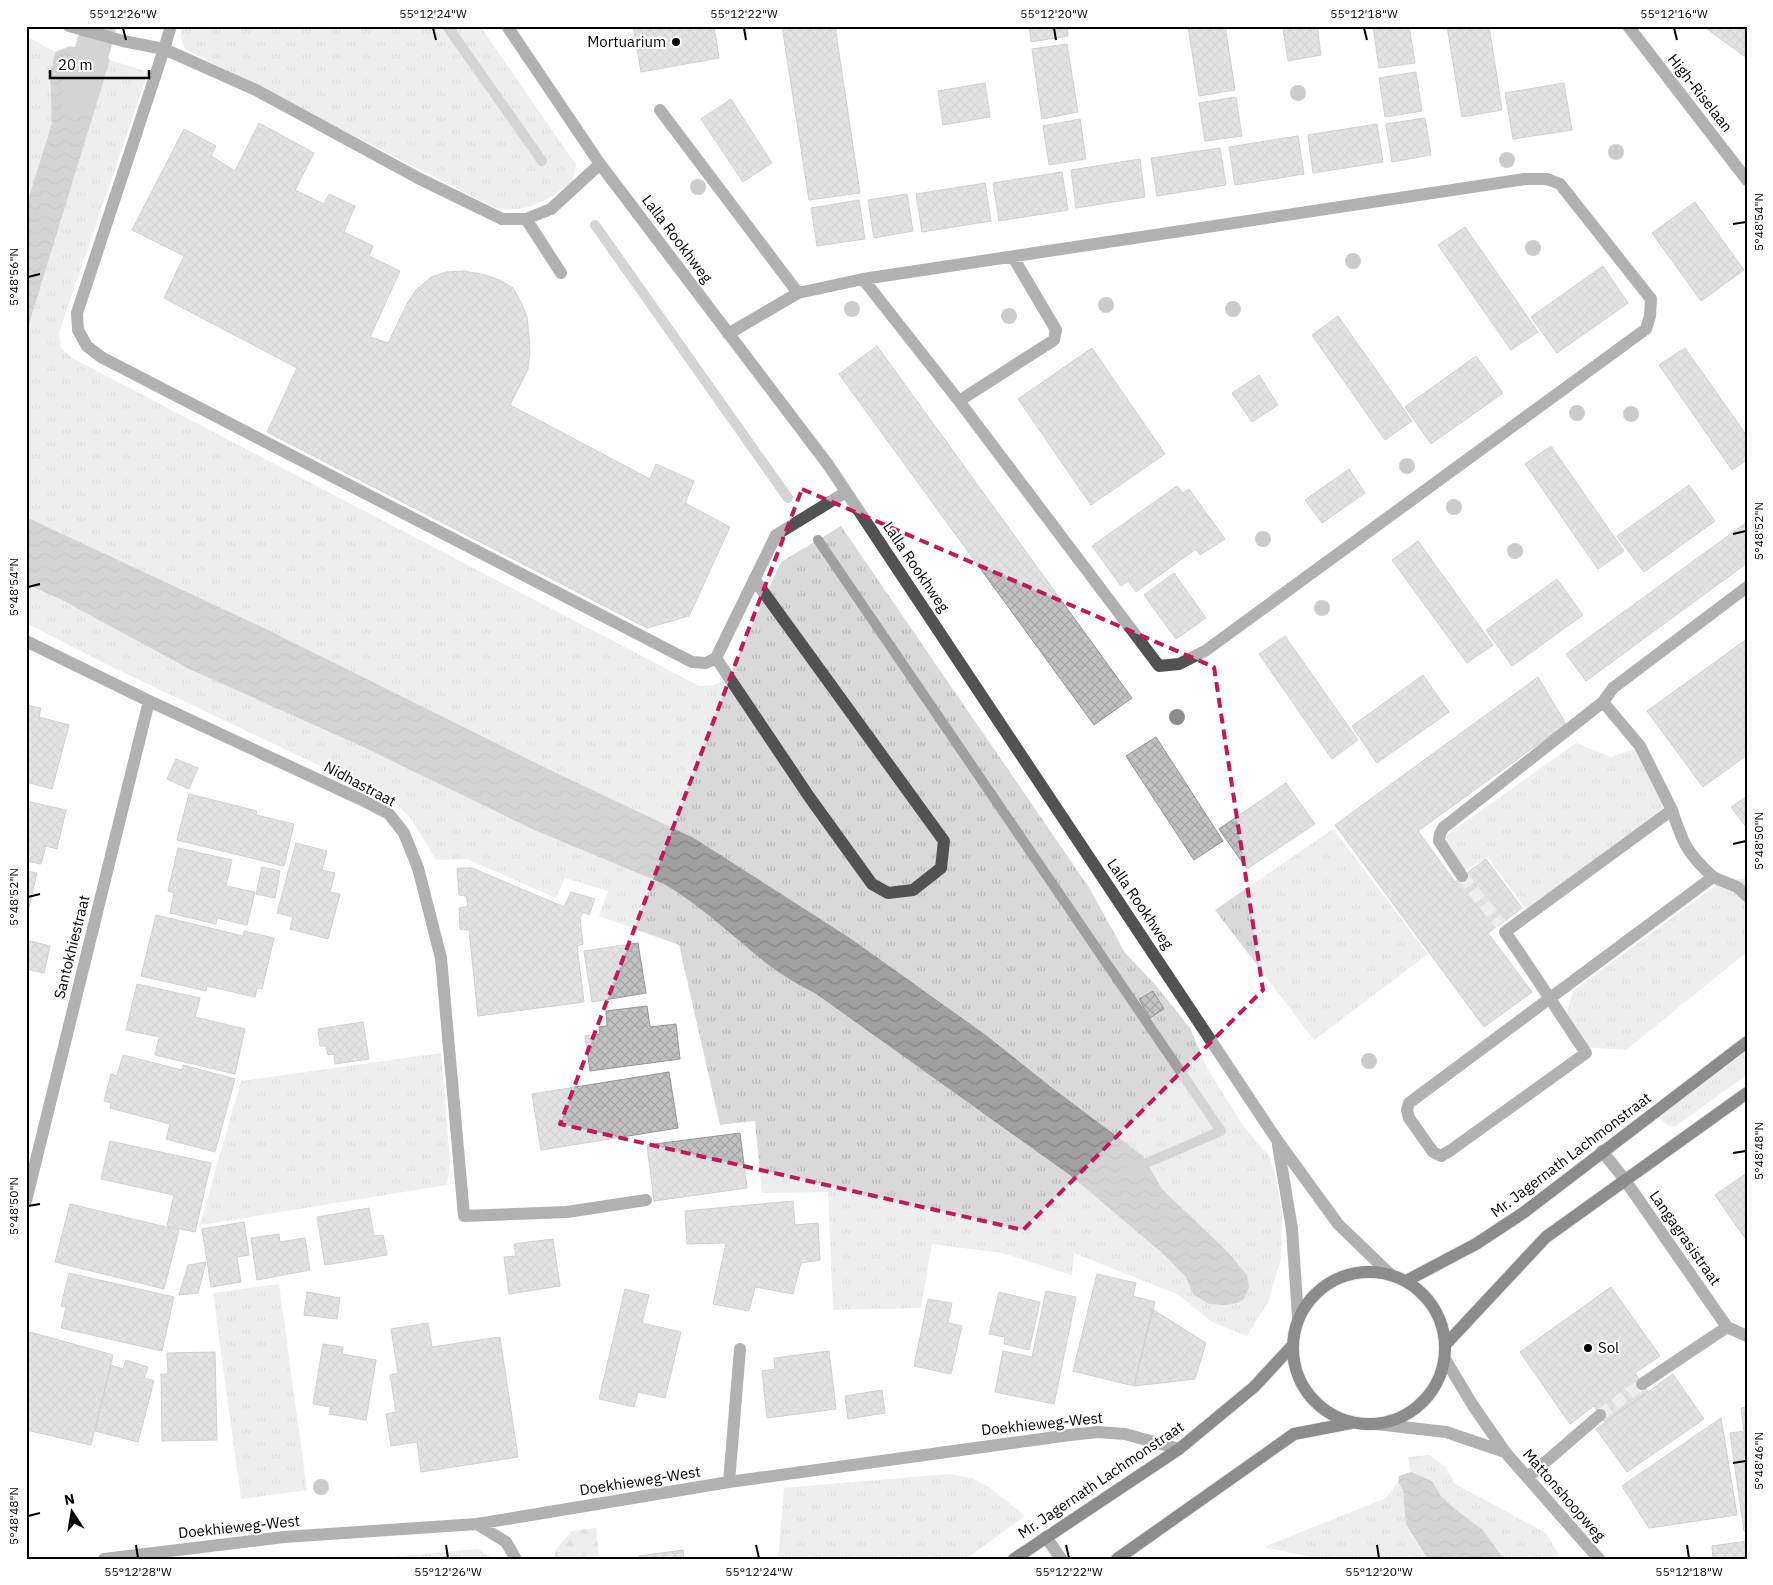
<svg xmlns="http://www.w3.org/2000/svg" width="1773" height="1585" viewBox="0 0 1773 1585" font-family="'IBM Plex Sans',sans-serif">
	<style>
		.grass { fill: url(#grass-tufts) }
		.forest { fill: url(#forest-firs) }
		.water { fill: url(#water-waves) }
		.lines { fill: none; stroke-linecap: round; stroke-linejoin: round }
		.stream { stroke: #a0a0a0; stroke-width: 10 }
		.canal { stroke: #a0a0a0; stroke-width: 35 }
		.building { fill: url(#building-cross-hatch); stroke: #969696 }
		.minor-tunnel { stroke: #d9d9d9; stroke-width: 12; stroke-dasharray: 12 6; stroke-linecap: butt }
		.major-casing { stroke: #dbdbdb; stroke-width: 14 }
		.minor { stroke: #525252; stroke-width: 12 }
		.major { stroke: #000; stroke-width: 12 }
		.tree { fill: #8d8d8d }
		.marked { fill: none; stroke: #c2185b; stroke-width: 4; stroke-dasharray: 10 6; stroke-linejoin: round }
		.ticks { fill: none; stroke: #000; stroke-width: 2 }
		.poi-dot { fill: #000; stroke: #fff; stroke-width: 2 }
		.labels { text-anchor: middle; stroke-width: 4; stroke-linejoin: round; paint-order: stroke }
		.poi-label { font-size: 15px; fill: #000; stroke: #fff; text-anchor: end }
		.street-label { font-size: 15px; fill: #000; stroke: #fff }
		.neatline { fill: none; stroke: #000; stroke-width: 2 }
		.ticks-label { font-size: 12px; text-anchor: middle; fill: #000 }
	</style>
	<defs>
		<pattern id="grass-tufts" width="24" height="20" patternUnits="userSpaceOnUse" patternTransform="scale(1.25)"><rect width="24" height="20" fill="#d9d9d9"/><path d="M3 7l-1-3M5 7V3M7 7l1-3M15 17l-1-3M17 17v-4M19 17l1-3" fill="none" stroke="#b8b8b8"/></pattern>
		<pattern id="forest-firs" width="22" height="20" patternUnits="userSpaceOnUse" patternTransform="scale(1.25)"><rect width="22" height="20" fill="#d9d9d9"/><path d="M5 1l3.5 6h-7zM16 11l3.5 6h-7z" fill="#b8b8b8"/></pattern>
		<pattern id="water-waves" width="16" height="10" patternUnits="userSpaceOnUse" patternTransform="scale(1.25)"><rect width="16" height="10" fill="#a0a0a0"/><path d="M0 5q4-4 8 0t8 0" fill="none" stroke="#888"/></pattern>
		<pattern id="building-cross-hatch" width="8" height="8" patternUnits="userSpaceOnUse" patternTransform="scale(1.25)"><rect width="8" height="8" fill="#c2c2c2"/><path d="M0 0l8 8M0 8l8-8" fill="none" stroke="#a5a5a5"/></pattern>
	</defs>
	<rect width="100%" height="100%" fill="#fff"/>
	<path class="grass" d="M182 26H480L576 165 572 183C545 200 526 216 493 207L185 49 181 38Z
		M26 36 55 52 50 76 52 123 26 206Z
		M110 60 148 72 59 333 61 348 72 358 699 686 715 685 729 675 781 562 841 526 1090 889 1125 953 1153 982 1190 1028 1207 1068 1244 1127 1269 1156 1275 1174 1282 1213 1281 1258 1268 1302 1247 1336 1212 1322 1179 1295 1074 1253 1072 1275 1002 1253 932 1244 921 1308 833 1310 828 1192 762 1193 755 1121 720 1125 679 945 599 916 608 891 565 878 556 898 467 859 436 860 412 820 394 801 108 665 26 623V584L60 599 189 669 363 747 534 830 664 884C702 906 733 937 767 964 783 976 799 985 816 994L1071 1176 1162 1253 1186 1277 1193 1294 1249 1287 1247 1275 1228 1252 1162 1189 1143 1156 1050 1086 986 1035 850 938 694 838 542 766 262 627 26 517V334Z
		M1576 743 1611 757 1635 749 1667 785 1662 821 1531 916 1488 858 1460 872 1446 853 1447 835Z
		M1333 829 1428 954 1314 1040 1215 910Z
		M1747 878V952L1626 1050 1585 1047 1565 1020 1573 991 1722 881Z
		M1747 1044V1075L1674 1127C1665 1125 1662 1121 1658 1113Z
		M441 1053 450 1161 447 1185 200 1225 241 1081Z
		M279 1284 307 1490 241 1499 213 1293Z
		M1429 1455 1446 1467 1455 1484 1546 1533 1561 1559H1504L1482 1529 1455 1509 1441 1496 1432 1481 1411 1472 1408 1457Z
		M948 1474 972 1478 989 1487 1025 1516 966 1559H778L784 1488Z
		M1398 1482 1403 1491 1406 1526 1428 1559H1320L1264 1547 1386 1498Z
		M478 1549 493 1559H368Z"/>
	<path class="forest" d="M596 1528 599 1559H555V1550L572 1531Z"/>
	<path class="water" d="M70 46 105 55 110 60 26 334V206L52 123 50 76 55 52Z
		M26 517 262 627 542 766 694 838 850 938 986 1035 1050 1086 1143 1156 1162 1189 1228 1252 1247 1275 1249 1287 1244 1299 1237 1303 1224 1305 1209 1304 1193 1294 1186 1277 1162 1253 1071 1176 816 994C799 985 783 976 767 964 733 937 702 906 664 884L534 830 363 747 189 669 60 599 26 584Z
		M1411 1472 1432 1481 1441 1496 1455 1509 1482 1529 1504 1559H1428L1406 1525 1403 1491 1398 1482 1399 1476Z"/>
	<g class="lines">
		<path class="stream" d="M447 26 542 161
			M595 225 788 498
			M818 540 1221 1131 1135 1168"/>
		<path class="canal" d="M79 98 99 26"/>
	</g>
	<path class="building" d="M633 26H714L719 58 641 72Z
		M782 26H835L860 193 809 200Z
		M1029 26H1067L1068 36 1031 42Z
		M1225 26 1235 90 1199 96 1188 27Z
		M1293 26H1317L1321 55 1288 61 1283 28Z
		M1373 26H1409L1415 63 1379 68Z
		M1447 26H1489L1502 110 1462 117Z
		M1703 26H1747V58Z
		M1067 44 1078 112 1042 119 1032 49Z
		M1416 72 1422 111 1385 117 1379 78Z
		M985 83 990 117 943 125 938 91Z
		M1564 83 1572 130 1513 139 1505 93Z
		M1236 97 1242 136 1205 141 1199 103Z
		M731 99 772 163 743 182 701 119Z
		M1425 118 1431 155 1392 162 1386 124Z
		M1080 119 1086 159 1049 165 1043 126Z
		M259 123 314 153 295 190 324 204 329 194 355 206 344 232 373 246 369 256 400 271 370 337 388 343 408 302 416 290 431 277 446 272 464 271 481 274 500 280 513 288 521 302 527 317 529 336 530 353 528 369 510 405 650 479 656 464 694 481 685 503 730 527 689 616 647 628 267 432 297 368 164 298 184 256 132 230 184 129 216 146 211 156 235 171Z
		M1377 124 1383 162 1313 173 1308 135Z
		M1298 136 1304 174 1235 185 1229 147Z
		M1220 148 1226 185 1157 196 1151 158Z
		M1140 159 1145 197 1076 208 1071 170Z
		M1062 172 1068 210 999 221 993 183Z
		M985 183 991 221 922 232 916 194Z
		M907 194 913 231 874 238 868 200Z
		M859 200 865 239 817 246 811 208Z
		M1695 202 1744 270 1701 301 1652 233Z
		M1465 227 1538 332 1511 350 1438 245Z
		M1603 266 1628 303 1557 353 1531 317Z
		M1338 316 1412 421 1385 440 1312 335Z
		M877 346 1132 698 1094 725 839 374Z
		M1092 348 1165 454 1091 505 1018 399Z
		M1685 348 1747 436V460L1732 470 1659 365Z
		M1476 356 1503 393 1431 444 1405 407Z
		M1259 375 1278 405 1252 422 1232 393Z
		M1551 446 1624 551 1598 569 1525 464Z
		M1349 469 1365 493 1322 523 1305 500Z
		M1689 485 1715 521 1644 572 1617 536Z
		M1177 486 1183 493 1189 489 1225 539 1200 555 1196 549 1136 592 1128 581 1121 586 1092 546Z
		M1747 522V563L1586 681 1566 654Z
		M1418 541 1493 645 1467 663 1392 560Z
		M1174 573 1206 618 1176 639 1144 595Z
		M1557 579 1583 615 1512 666 1486 630Z
		M1285 636 1358 740 1332 759 1259 654Z
		M1747 639V755L1703 787 1647 711Z
		M1423 675 1449 712 1377 763 1352 726Z
		M1538 677 1566 724 1418 831 1455 882 1486 859 1522 908 1488 933 1532 992 1484 1027 1335 825Z
		M26 705 41 708 39 717 69 725 52 789 26 782Z
		M1156 737 1223 841 1194 860 1126 756Z
		M176 759 198 768 189 789 167 779Z
		M1286 783 1315 824 1247 869 1219 829Z
		M189 794 257 811 256 815 294 824 284 866 177 840Z
		M1747 796V828L1731 807Z
		M26 801 66 810 57 849 46 846 41 864 26 861Z
		M296 843 327 851 322 870 335 873 330 892 340 894 328 939 290 929 293 917 277 913Z
		M178 848 232 860 226 886 255 892 247 925 217 918 216 924 170 913 174 893 168 891Z
		M262 867 280 871 275 898 256 894Z
		M457 868H472L564 907 571 892 595 899 589 915 583 912 580 918 583 944 577 946 584 1002 478 1016 469 930 460 929 459 908 468 906 466 896 459 895Z
		M26 871 37 873 28 911 26 910Z
		M156 915 243 936 244 931 274 938 262 989 257 988 255 997 207 986 206 991 141 976Z
		M26 940 50 946 44 973 26 969Z
		M638 943 646 993 592 1002 584 951Z
		M137 984 200 998 195 1017 245 1029 235 1074 155 1055 159 1037 126 1030Z
		M1153 991 1164 1009 1150 1018 1139 999Z
		M647 1006 650 1027 676 1024 680 1059 590 1071 585 1036 600 1034 599 1027 607 1026 606 1011Z
		M363 1022 369 1059 335 1064 334 1054 328 1055 326 1046H320L318 1029Z
		M123 1055 182 1070 183 1065 235 1079 215 1152 166 1139 170 1124 110 1108 111 1103 104 1101 111 1074 117 1076Z
		M669 1072 678 1128 541 1150 532 1094Z
		M740 1133 747 1188 654 1201 647 1145Z
		M110 1141 211 1163 195 1232 167 1226 174 1195 101 1179Z
		M1747 1173V1241L1715 1195Z
		M793 1201 795 1225 818 1223 820 1260 801 1263 793 1294 755 1287 749 1311 713 1304 726 1243 687 1244 685 1211Z
		M70 1204 179 1230 164 1289 55 1262Z
		M369 1208 374 1236 383 1235 387 1255 325 1265 317 1217Z
		M244 1222 249 1255 237 1257 241 1282 211 1287 202 1229Z
		M279 1234 280 1242 305 1238 310 1270 257 1280 251 1238Z
		M553 1239 560 1286 509 1294 504 1257 516 1256 514 1244Z
		M206 1262 198 1293 179 1295 188 1265Z
		M69 1273 174 1297 162 1351 61 1328 66 1307 61 1306Z
		M1097 1274 1136 1283 1133 1296 1155 1302 1134 1386 1073 1371Z
		M1611 1287 1660 1356 1635 1373 1648 1392 1605 1422 1594 1406 1570 1424 1520 1352Z
		M625 1289 649 1295 642 1323 681 1332 665 1398 638 1392 634 1407 599 1399Z
		M1046 1291 1076 1297 1054 1404 995 1392 1003 1351 1032 1357Z
		M307 1292 340 1298 337 1319 304 1315Z
		M999 1292 1040 1302 1029 1350 1004 1344 1005 1337 989 1334Z
		M928 1299 952 1303 948 1323 962 1326 951 1374 914 1366Z
		M1152 1309 1206 1343 1195 1379 1134 1386Z
		M428 1323 432 1347 500 1337 518 1457 421 1472 417 1442 391 1446 386 1414 396 1412 390 1375 398 1373 391 1329Z
		M30 1332 113 1355 91 1445 26 1430V1347Z
		M323 1344 343 1347 342 1354 376 1360 366 1420 329 1414 331 1407 313 1404Z
		M829 1351 836 1409 767 1418 762 1371 775 1369 774 1358Z
		M215 1352 217 1440 162 1441 161 1374H168L167 1353Z
		M126 1360 148 1367 144 1378 154 1381 138 1442 95 1431 111 1365 123 1369Z
		M1673 1374 1704 1419 1627 1472 1596 1429Z
		M882 1390 885 1413 848 1419 845 1396Z
		M1747 1407V1530L1744 1531 1730 1433 1744 1431 1741 1408Z
		M1721 1418 1737 1515 1649 1528 1622 1486Z
		M1747 1541V1559H1713L1712 1546Z
		M683 1550 684 1559H639V1556Z"/>
	<g class="lines">
		<path class="minor-tunnel" d="M1462 876 1500 924
			M1600 1415 1642 1384"/>
		<g class="major-casing">
			<path id="major" d="M1293 1348a76 76 0 1 1 152 0a76 76 0 1 1-152 0Z
				M1406 1281 1476 1244 1523 1213 1747 1042
				M1446 1344 1546 1237 1747 1093
				M1014 1559 1179 1449 1254 1387 1292 1346
				M1117 1559 1294 1434 1351 1423"/>
		</g>
		<path class="minor" d="M69 26 123 41 164 49 77 313 78 330 87 346 101 357 692 662 706 663 716 658 776 535 846 492
			M171 26 164 49 256 90 418 178 502 219H526L551 209 600 164
			M507 26 600 164 829 466 1277 1140 1338 1224 1391 1275
			M1628 26 1747 180
			M660 110 798 293
			M526 219 561 273
			M728 334 798 293 863 279 1525 179H1547L1560 184 1651 299 1650 316 1646 329 1205 651 1179 664 1159 666 959 401 863 279
			M959 401 1054 340 1056 330 1013 257
			M26 641 149 701 362 800 389 814 404 833 418 868 441 958 464 1216 567 1212 646 1200
			M716 658 810 798 872 884 888 893 913 890 941 868 944 841 754 579
			M1672 810 1640 746 1603 702 1613 688 1747 587
			M1462 876 1439 841 1440 834 1443 828 1603 702
			M1713 877C1687 853 1683 844 1672 810L1505 932C1533 972 1559 1013 1586 1053L1451 1150 1441 1156 1433 1152 1409 1118 1407 1110 1409 1103 1713 877 1737 887 1747 896
			M1278 1145 1292 1229 1298 1317
			M1602 1151 1625 1180 1727 1327 1747 1336
			M26 1201 149 701
			M1445 1359 1472 1404 1505 1452 1599 1559
			M1642 1384 1727 1327
			M1376 1424 1446 1432 1505 1452
			M1528 1477 1600 1415
			M729 1482 740 1349
			M477 1524 506 1542 516 1559
			M1046 1537 1061 1559
			M104 1559 284 1537 477 1524 729 1482 1070 1435 1098 1432 1125 1434 1179 1449"/>
		<use href="#major" class="major"/>
	</g>
	<g class="tree">
		<circle cx="1298" cy="93" r="8"/>
		<circle cx="1616" cy="152" r="8"/>
		<circle cx="1507" cy="160" r="8"/>
		<circle cx="698" cy="187" r="8"/>
		<circle cx="1533" cy="248" r="8"/>
		<circle cx="1353" cy="261" r="8"/>
		<circle cx="1106" cy="305" r="8"/>
		<circle cx="852" cy="309" r="8"/>
		<circle cx="1233" cy="309" r="8"/>
		<circle cx="1009" cy="316" r="8"/>
		<circle cx="1577" cy="413" r="8"/>
		<circle cx="1631" cy="414" r="8"/>
		<circle cx="1407" cy="466" r="8"/>
		<circle cx="1454" cy="507" r="8"/>
		<circle cx="1263" cy="539" r="8"/>
		<circle cx="1515" cy="551" r="8"/>
		<circle cx="1322" cy="608" r="8"/>
		<circle cx="1177" cy="717" r="8"/>
		<circle cx="1369" cy="1061" r="8"/>
		<circle cx="321" cy="1487" r="8"/>
	</g>
	<path d="M0 0H1773V1585H0ZM802 489 1214 667 1263 990 1023 1230 560 1124Z" fill="#fff" fill-opacity=".55" fill-rule="evenodd"/>
	<path class="marked" d="M802 489 1214 667 1263 990 1023 1230 560 1124Z"/>
	<path class="ticks" d="M123 28 126 40M433 28 436 40M744 28 746 40M1054 28 1056 40M1364 28 1367 40M1674 28 1677 40M1733 224 1746 222M28 277 40 274M1733 534 1746 531M28 587 40 584M1733 844 1746 841M28 897 40 894M1733 1153 1746 1151M28 1206 40 1204M1733 1463 1746 1461M28 1516 40 1513M136 1545 138 1558M446 1545 448 1558M756 1545 759 1558M1066 1545 1069 1558M1377 1545 1379 1558M1687 1545 1689 1558"/>
	<g class="poi-dot">
		<circle cx="676" cy="42" r="5"/>
		<circle cx="1588" cy="1348" r="5"/>
	</g>
	<g class="labels">
		<g class="poi-label">
			<text x="666" y="47">Mortuarium</text>
			<text x="1598" y="1353" text-anchor="start">Sol</text>
		</g>
		<g class="street-label">
			<text transform="translate(1700 93) rotate(52)" y="5">High-Riselaan</text>
			<text transform="translate(677 239) rotate(53)" y="5">Lalla Rookhweg</text>
			<text transform="translate(916 567) rotate(56)" y="5">Lalla Rookhweg</text>
			<text transform="translate(360 784) rotate(28)" y="5">Nidhastraat</text>
			<text transform="translate(1140 904) rotate(56)" y="5">Lalla Rookhweg</text>
			<text transform="translate(72 947) rotate(-76)" y="5">Santokhiestraat</text>
			<text transform="translate(1571 1155) rotate(-37)" y="5">Mr. Jagernath Lachmonstraat</text>
			<text transform="translate(1685 1238) rotate(55)" y="5">Langagrasistraat</text>
			<text transform="translate(1042 1424) rotate(-6)" y="5">Doekhieweg-West</text>
			<text transform="translate(1101 1480) rotate(-34)" y="5">Mr. Jagernath Lachmonstraat</text>
			<text transform="translate(640 1481) rotate(-9)" y="5">Doekhieweg-West</text>
			<text transform="translate(1564 1495) rotate(49)" y="5">Mattonshoopweg</text>
			<text transform="translate(239 1527) rotate(-6)" y="5">Doekhieweg-West</text>
		</g>
	</g>
	<rect width="1773" height="1585" fill="none" stroke="#ffffff" stroke-width="55"/>
	<g transform="translate(72 1512) rotate(348)" stroke="#ffffff" stroke-width="4" paint-order="stroke">
	<path d="M0-4L9 19L0 12L-9 19Z" fill="#000000"/>
	<text y="-8" font-size="14" font-weight="bold" text-anchor="middle" fill="#000000">N</text>
	</g>
	<path d="M50 70v8h99v-8" fill="none" stroke="#000000" stroke-width="2.5"/>
	<text x="58" y="70" font-size="15" fill="#000000" stroke="#ffffff" stroke-width="4" paint-order="stroke">20 m</text>
	<rect x="28" y="28" width="1718" height="1530" class="neatline"/>
	<g class="ticks-label">
		<text x="123" y="18">55°12'26"W</text>
		<text x="433" y="18">55°12'24"W</text>
		<text x="744" y="18">55°12'22"W</text>
		<text x="1054" y="18">55°12'20"W</text>
		<text x="1364" y="18">55°12'18"W</text>
		<text x="1674" y="18">55°12'16"W</text>
		<text transform="translate(1759 222) rotate(-90)" y="4">5°48'54"N</text>
		<text transform="translate(14 277) rotate(-90)" y="4">5°48'56"N</text>
		<text transform="translate(1759 531) rotate(-90)" y="4">5°48'52"N</text>
		<text transform="translate(14 587) rotate(-90)" y="4">5°48'54"N</text>
		<text transform="translate(1759 841) rotate(-90)" y="4">5°48'50"N</text>
		<text transform="translate(14 897) rotate(-90)" y="4">5°48'52"N</text>
		<text transform="translate(1759 1151) rotate(-90)" y="4">5°48'48"N</text>
		<text transform="translate(14 1206) rotate(-90)" y="4">5°48'50"N</text>
		<text transform="translate(1759 1461) rotate(-90)" y="4">5°48'46"N</text>
		<text transform="translate(14 1516) rotate(-90)" y="4">5°48'48"N</text>
		<text x="138" y="1576">55°12'28"W</text>
		<text x="448" y="1576">55°12'26"W</text>
		<text x="759" y="1576">55°12'24"W</text>
		<text x="1069" y="1576">55°12'22"W</text>
		<text x="1379" y="1576">55°12'20"W</text>
		<text x="1689" y="1576">55°12'18"W</text>
	</g>
</svg>
